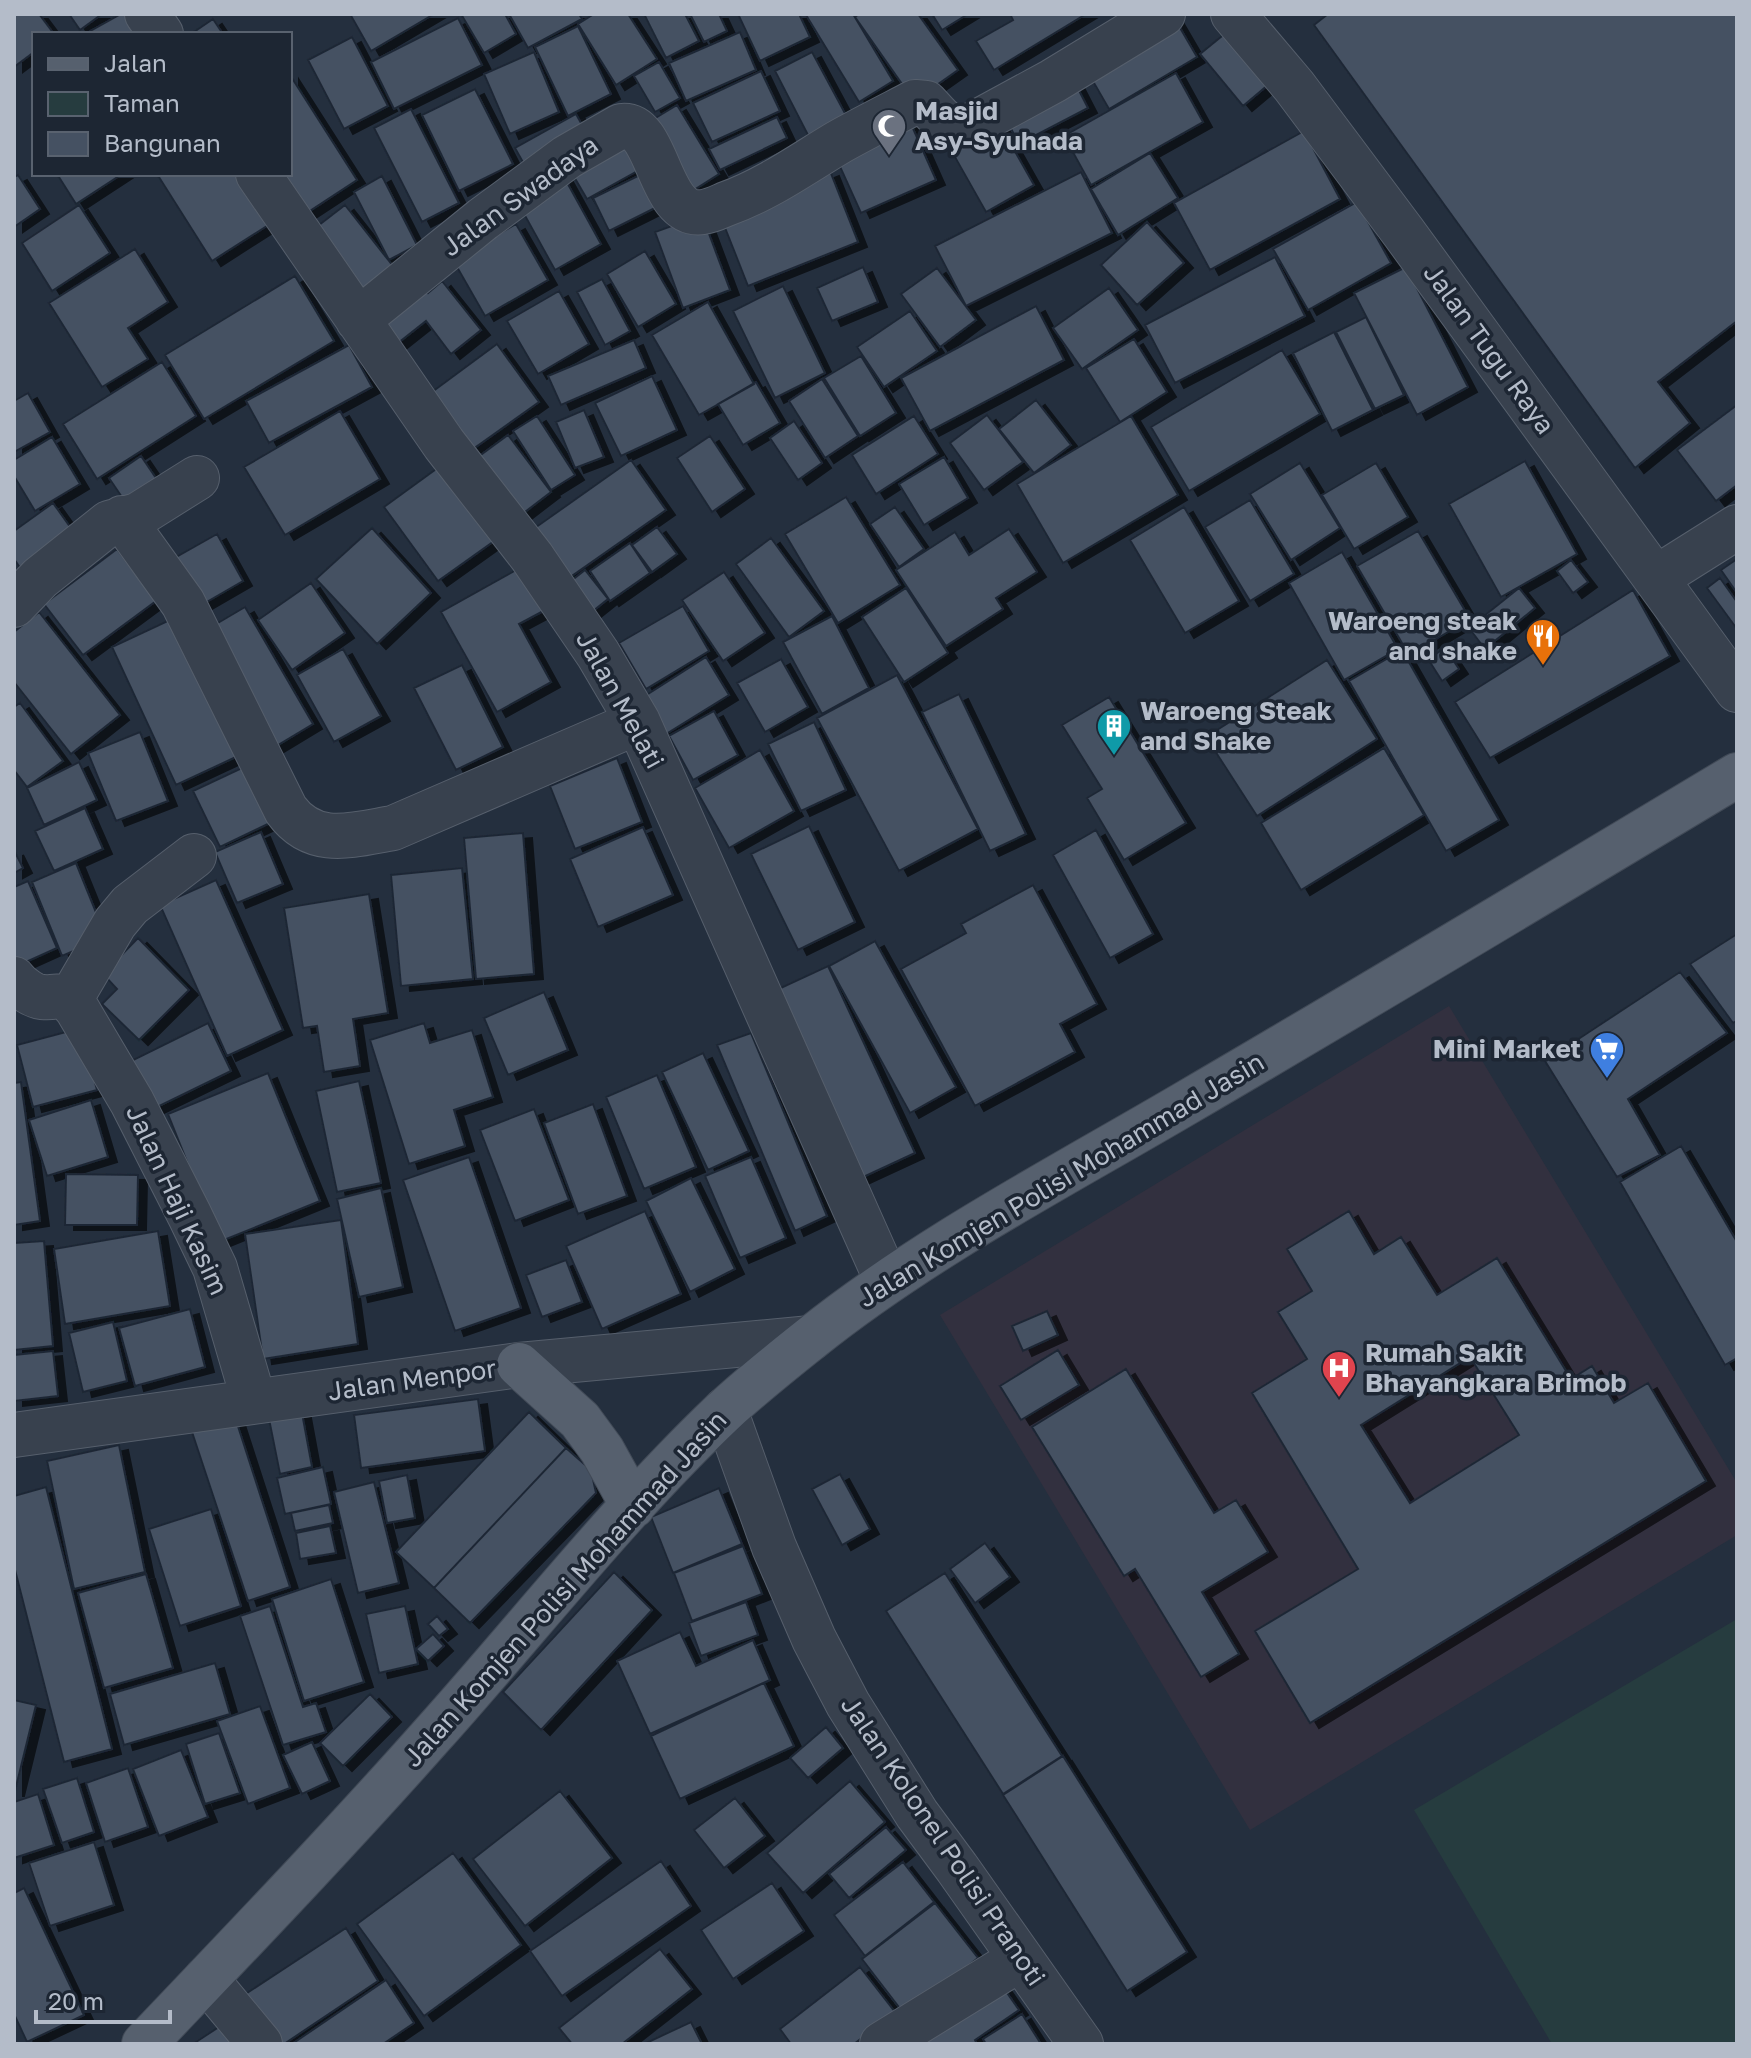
<svg xmlns="http://www.w3.org/2000/svg" width="1751" height="2058" viewBox="0 0 1751 2058" font-family="'Golos Text',sans-serif">
	<style>
		.medical { fill: #32303f }
		.green { fill: #263c3f }
		.building { fill: #455162; stroke: #1f2835; stroke-width: 2; fill-rule: evenodd; filter: url(#shadow) }
		.lines { fill: none; stroke-linecap: round; stroke-linejoin: round }
		.minor-casing { stroke: #565f6c; stroke-width: 46 }
		.major-casing { stroke: #414a57; stroke-width: 46 }
		.minor { stroke: #38414e; stroke-width: 44 }
		.major { stroke: #56606e; stroke-width: 44 }
		.labels { text-anchor: middle; stroke-width: 7; stroke-linejoin: round; paint-order: stroke }
		.poi-label { font-size: 26px; font-weight: bold; fill: #b4bcc9; stroke: #1d2633; text-anchor: start }
		.street-label { font-size: 26px; fill: #b4bcc9; stroke: #1d2633 }
	</style>
	<defs>
		<filter id="shadow"><feDropShadow dx="9" dy="5" stdDeviation="0" flood-color="#0009"/></filter>
	</defs>
	<rect width="100%" height="100%" fill="#242f3e"/>
	<path class="medical" d="M1449 1006 1737 1483V1535L1250 1830 940 1315Z"/>
	<path class="green" d="M1737 1619V2044H1552L1414 1810Z"/>
	<path class="building" d="M14 14H39L54 34H34V52L14 67Z
		M69 14H102L80 30Z
		M121 14H130L141 34H85Z
		M350 14H434L371 51Z
		M461 14H505L516 34 484 53Z
		M509 14H579L582 19 528 48Z
		M594 14H628L657 59 616 85 578 24Z
		M644 14H685L699 41 666 58Z
		M690 14H719L727 31 704 42Z
		M738 14H799L810 37 760 61Z
		M853 14 893 81 859 102 806 15Z
		M859 14H918L958 70 914 101 855 17Z
		M932 14H968L942 30Z
		M1010 14H1086L994 70 976 41 1013 20Z
		M1172 14 1197 57 1109 109 1083 64Z
		M1328 14H1737V321L1658 382 1690 423 1635 468 1314 25Z
		M458 18 482 65 394 109 371 62Z
		M213 19 223 34H191Z
		M1238 23 1281 74 1243 106 1200 54Z
		M578 26 611 94 568 116 535 47Z
		M740 32 756 70 686 101 669 63Z
		M352 37 388 106 344 129 308 60Z
		M534 52 559 112 510 134 484 74Z
		M812 52 847 117 809 137 775 71Z
		M659 62 680 98 655 112 634 76Z
		M761 71 780 111 712 142 693 103Z
		M1176 73 1203 122 1091 185 1064 136Z
		M290 75 357 180 299 218 271 174H290Z
		M1071 75 1088 108 1019 144 1002 111Z
		M475 89 513 164 459 191 422 115Z
		M677 105 719 174 686 195 644 125Z
		M411 109 459 203 422 222 374 128Z
		M576 114 590 139 529 173 515 148Z
		M907 115 936 180 861 213 832 149Z
		M995 116 1034 185 986 212 947 143Z
		M777 117 787 138 720 170 709 149Z
		M1304 131 1340 199 1210 270 1174 203Z
		M626 144 641 169 587 199 573 175Z
		M1150 153 1178 198 1118 235 1091 189Z
		M650 170 665 203 609 231 593 198Z
		M830 171 858 242 748 286 720 215Z
		M1081 172 1112 233 966 306 935 246Z
		M57 174H122L76 204Z
		M157 174H238L270 224 212 261Z
		M18 175 40 209 14 227V177Z
		M382 176 417 245 389 260 354 192Z
		M564 177 601 244 555 270 518 203Z
		M1357 202 1391 263 1308 310 1273 249Z
		M79 205 110 253 52 291 22 243Z
		M345 205 393 266 357 293 310 232Z
		M702 215 730 290 683 308 655 232Z
		M1147 222 1184 263 1137 305 1101 265Z
		M516 224 548 280 485 316 453 260Z
		M135 249 168 302 128 328 148 359 102 387 49 303Z
		M645 251 676 304 638 327 607 274Z
		M1275 257 1305 316 1175 383 1145 325Z
		M863 267 878 302 832 321 817 288Z
		M1406 267 1468 387 1417 415 1354 293Z
		M937 268 976 320 940 347 901 294Z
		M295 276 334 341 204 419 165 355Z
		M602 279 630 331 605 345 577 292Z
		M442 281 481 330 451 354 426 321 393 347 373 323 422 286 428 293Z
		M783 286 825 373 775 398 733 311Z
		M1109 288 1138 330 1082 369 1053 328Z
		M559 291 589 344 538 374 507 321Z
		M708 302 754 384 699 415 652 335Z
		M1036 306 1064 360 930 431 901 378Z
		M910 311 937 351 884 387 857 347Z
		M1366 317 1404 395 1375 409 1336 332Z
		M1334 332 1373 410 1332 431 1293 353Z
		M1134 339 1167 392 1120 422 1086 368Z
		M634 340 646 368 561 405 548 376Z
		M497 344 539 402 473 449 432 392Z
		M349 345 372 387 269 443 246 401Z
		M1282 350 1320 414 1189 491 1151 427Z
		M861 356 896 413 860 436 824 378Z
		M162 362 196 416 97 479 63 424Z
		M652 376 677 430 621 456 595 403Z
		M822 379 858 436 825 458 789 401Z
		M756 382 780 423 743 445 718 404Z
		M28 393 50 432 14 452V401Z
		M1036 400 1071 445 1034 473 999 429Z
		M1737 405V485L1716 501 1677 450Z
		M584 410 604 457 575 468 556 422Z
		M340 411 380 479 285 535 244 467Z
		M987 415 1023 462 984 490 950 443Z
		M537 416 575 475 551 490 513 431Z
		M914 416 938 454 876 494 852 455Z
		M1131 416 1178 495 1063 563 1017 484Z
		M794 421 822 463 798 480 770 438Z
		M508 435 551 492 521 515 478 457Z
		M710 436 745 489 712 512 677 458Z
		M52 437 80 484 35 511 14 476V460Z
		M141 456 162 487 130 509 109 478Z
		M944 457 968 498 924 525 899 484Z
		M450 459 504 534 438 581 384 507Z
		M631 460 666 510 566 580 532 530Z
		M1525 461 1577 554 1501 597 1449 504Z
		M1300 463 1340 528 1291 560 1250 494Z
		M1376 463 1408 517 1354 549 1322 495Z
		M846 497 900 585 838 623 785 534Z
		M1250 500 1294 574 1250 601 1205 527Z
		M53 503 78 538 26 576 14 559V531Z
		M895 507 924 549 899 567 870 524Z
		M1184 507 1239 601 1185 633 1130 540Z
		M657 527 677 554 652 572 632 545Z
		M372 528 431 593 377 644 316 579Z
		M1009 529 1037 572 996 598 1003 609 946 646 896 570 955 532 969 555Z
		M1418 531 1470 619 1409 655 1357 566Z
		M217 534 243 581 198 607 171 560Z
		M771 538 824 611 789 637 736 564Z
		M630 543 650 573 610 601 590 571Z
		M117 549 156 601 83 655 44 604Z
		M1342 552 1398 649 1344 680 1289 583Z
		M1737 559V593L1721 570Z
		M1571 560 1588 582 1573 593 1557 571Z
		M525 565 549 608 519 624 551 682 497 712 441 612Z
		M585 570 608 599 588 615 566 585Z
		M724 572 765 633 723 661 682 600Z
		M1720 578 1737 602V629L1707 588Z
		M311 583 345 633 292 670 258 620Z
		M906 588 948 653 904 682 862 617Z
		M1519 588 1535 608 1485 649 1469 628Z
		M1633 590 1670 656 1490 758 1455 702Z
		M683 606 709 651 646 689 619 643Z
		M245 607 313 724 273 748 206 630Z
		M39 612 120 715 71 754 14 682V632Z
		M832 616 869 688 822 714 783 642Z
		M174 618 238 756 176 785 112 647Z
		M1445 648 1459 669 1442 681 1428 659Z
		M343 649 381 716 334 742 297 675Z
		M1402 650 1499 820 1446 851 1349 681Z
		M706 657 729 695 658 739 634 703Z
		M781 659 808 707 765 732 737 683Z
		M1327 660 1377 739 1257 816 1206 737Z
		M462 665 503 747 456 770 414 688Z
		M897 675 978 829 899 871 817 718Z
		M959 694 1026 834 990 851 922 712Z
		M1109 697 1186 823 1124 860 1087 798 1102 789 1062 725Z
		M20 703 63 761 27 787 14 770V707Z
		M714 711 738 755 693 780 669 736Z
		M814 722 846 790 801 811 768 744Z
		M140 732 168 801 116 821 88 753Z
		M1384 748 1424 815 1301 890 1261 823Z
		M760 750 794 811 729 848 695 788Z
		M617 758 642 822 575 849 550 786Z
		M79 762 97 800 44 825 27 788Z
		M244 767 270 823 220 847 193 791Z
		M85 808 103 849 54 871 35 831Z
		M809 826 855 922 798 950 751 854Z
		M643 827 673 895 598 927 570 859Z
		M1096 830 1153 934 1110 958 1053 855Z
		M261 832 283 884 237 903 215 852Z
		M523 833 534 974 476 979 464 838Z
		M14 850 23 868 14 873Z
		M76 863 106 937 62 956 32 882Z
		M462 868 473 979 401 986 391 875Z
		M216 880 283 1030 227 1056 160 905Z
		M28 881 57 948 15 967 14 887Z
		M1033 885 1097 1004 1060 1024 1075 1052 975 1106 901 969 966 933 961 924Z
		M369 894 388 1013 353 1019 360 1066 324 1072 317 1026 303 1028 284 908Z
		M1737 934V1021L1733 1023 1690 964Z
		M138 938 189 990 139 1040 102 1004 117 989 103 974Z
		M875 941 956 1087 910 1113 829 966Z
		M828 966 915 1153 859 1179 772 992Z
		M1680 972 1727 1033 1628 1099 1660 1155 1617 1177 1545 1061Z
		M544 992 568 1050 508 1075 484 1018Z
		M208 1023 231 1071 147 1112 125 1064Z
		M424 1023 430 1043 472 1030 493 1097 454 1110 465 1146 409 1164 370 1040Z
		M81 1028 97 1090 33 1107 17 1045Z
		M751 1033 827 1216 795 1231 717 1045Z
		M703 1053 749 1151 708 1170 662 1072Z
		M268 1073 320 1201 219 1242 168 1114Z
		M657 1075 696 1167 644 1189 606 1097Z
		M359 1081 381 1183 337 1192 316 1091Z
		M21 1082 40 1221 14 1225V1083Z
		M91 1100 108 1157 47 1176 29 1120Z
		M593 1104 627 1196 578 1214 544 1123Z
		M534 1109 569 1200 515 1221 480 1130Z
		M1681 1146 1737 1242V1358L1725 1365 1620 1182Z
		M469 1157 521 1308 455 1331 403 1180Z
		M751 1157 786 1238 740 1258 705 1176Z
		M66 1174 138 1175 137 1225H65Z
		M691 1178 735 1269 690 1292 646 1201Z
		M381 1188 403 1287 359 1297 337 1199Z
		M645 1211 681 1294 602 1329 566 1246Z
		M1349 1211 1374 1254 1401 1237 1437 1295 1497 1258 1571 1379 1592 1366 1614 1403 1648 1383 1706 1481 1310 1723 1255 1631 1358 1569 1252 1393 1307 1359 1278 1312 1312 1291 1287 1249ZM1470 1357 1519 1435 1410 1503 1361 1425Z
		M341 1220 358 1344 263 1359 245 1234Z
		M158 1231 170 1306 65 1324 54 1249Z
		M44 1241 53 1346 14 1350V1243Z
		M566 1260 582 1302 542 1317 526 1275Z
		M190 1309 205 1367 135 1386 119 1328Z
		M1047 1311 1058 1335 1023 1351 1012 1326Z
		M113 1322 127 1381 83 1392 69 1333Z
		M1058 1350 1079 1385 1021 1420 1000 1386Z
		M53 1351 58 1396 14 1401V1355Z
		M1126 1369 1214 1513 1236 1500 1268 1552 1202 1592 1239 1654 1201 1677 1135 1569 1124 1576 1032 1427Z
		M478 1399 485 1451 361 1468 354 1415Z
		M529 1412 566 1448 434 1588 396 1552Z
		M302 1413 312 1467 280 1474 269 1419Z
		M234 1414 290 1587 248 1601 191 1429Z
		M119 1445 145 1572 74 1589 47 1461Z
		M566 1448 591 1470 596 1493 470 1623 434 1588Z
		M323 1467 331 1504 285 1514 277 1478Z
		M840 1474 870 1529 842 1545 812 1489Z
		M407 1475 415 1518 387 1523 379 1481Z
		M374 1482 399 1583 358 1593 334 1492Z
		M46 1487 112 1749 64 1762 14 1566V1496Z
		M719 1488 742 1544 673 1573 651 1517Z
		M329 1505 333 1523 295 1531 291 1513Z
		M211 1509 241 1606 180 1626 149 1529Z
		M330 1526 336 1553 300 1559 296 1533Z
		M985 1543 1010 1577 975 1603 950 1569Z
		M743 1546 762 1594 692 1621 674 1573Z
		M614 1572 652 1610 541 1730 503 1692Z
		M945 1573 1062 1756 1003 1794 886 1611Z
		M146 1574 173 1668 104 1688 78 1593Z
		M331 1579 364 1682 304 1701 272 1599Z
		M746 1602 758 1635 701 1656 689 1623Z
		M270 1606 303 1707 316 1703 326 1732 283 1745 240 1616Z
		M405 1606 418 1664 379 1673 366 1614Z
		M437 1616 448 1629 439 1636 428 1624Z
		M680 1632 696 1666 753 1640 770 1680 650 1734 617 1661Z
		M433 1634 444 1646 428 1661 416 1649Z
		M215 1663 230 1714 124 1745 110 1694Z
		M764 1683 794 1746 680 1799 651 1736Z
		M370 1694 392 1717 343 1766 320 1743Z
		M14 1700 36 1705 15 1791H14Z
		M260 1706 290 1788 248 1804 217 1721Z
		M826 1727 843 1748 808 1778 790 1758Z
		M219 1733 240 1793 205 1804 186 1744Z
		M312 1742 330 1781 302 1794 283 1755Z
		M181 1750 208 1817 159 1836 133 1769Z
		M1063 1756 1187 1952 1127 1991 1003 1795Z
		M128 1768 148 1827 105 1842 86 1783Z
		M77 1778 94 1832 62 1843 43 1789Z
		M850 1781 885 1822 803 1893 767 1853Z
		M560 1791 612 1858 525 1926 473 1859Z
		M38 1794 54 1845 14 1858V1802Z
		M735 1798 765 1836 724 1868 694 1830Z
		M886 1827 906 1850 849 1898 829 1874Z
		M94 1842 114 1905 50 1926 29 1863Z
		M453 1853 521 1945 424 2016 357 1924Z
		M661 1861 691 1906 562 1996 530 1951Z
		M903 1862 934 1902 865 1956 834 1915Z
		M772 1883 804 1931 733 1979 701 1930Z
		M24 1888 84 2015 27 2042 14 2014V1893Z
		M935 1903 978 1958 905 2015 862 1959Z
		M346 1928 378 1981 284 2044H267L238 1999Z
		M660 1949 692 1989 622 2044H572L559 2028Z
		M860 1967 895 2012 854 2044H791L780 2029Z
		M386 1980 414 2023 383 2044H292Z
		M998 1980 1019 2010 975 2040 977 2044H901Z
		M1022 2014 1041 2044H986L983 2039Z
		M231 2019 247 2044H193Z
		M691 2022 702 2044H644Z"/>
	<g class="lines">
		<g class="minor-casing">
			<path id="minor" d="M147 14 161 34
				M1233 14 1294 86 1404 233 1737 690
				M258 174 444 444 532 557 598 654 638 722 887 1281
				M358 320 483 219 567 157 621 126C660 121 657 219 703 212 711 211 719 207 726 204 768 189 802 164 839 142 864 128 890 115 915 102L926 103C942 120 947 131 972 125L1053 81 1163 14
				M122 518 183 603 286 810C314 848 352 835 393 828L638 722
				M1656 578 1737 527
				M14 605 40 578 109 523 138 515 197 478
				M14 979C19 986 32 996 42 997 62 999 61 989 77 1009L132 1102 190 1216 215 1268 254 1401
				M70 1000 115 923 130 905 194 856
				M725 1410 774 1547 814 1639 848 1704 917 1814 957 1868 1081 2044
				M14 1435 519 1365 811 1338
				M206 1979 260 2044
				M882 2044 1020 1959"/>
		</g>
		<g class="major-casing">
			<path id="major" d="M519 1365 580 1420 602 1450 633 1506
				M144 2044C241 1942 339 1840 433 1734 529 1627 619 1511 723 1412 751 1386 781 1362 810 1339 925 1247 1060 1177 1186 1103 1371 995 1554 885 1737 775"/>
		</g>
		<use href="#minor" class="minor"/>
		<use href="#major" class="major"/>
	</g>
	<defs>
		<g id="mosque-pin" transform="scale(1.8)"><path d="M0 17L-7.5 6A9.5 9.5 0 1 1 7.5 6Z" fill="#6b7280" stroke="#1d2633"/><path d="M3.5-4.9A6 6 0 1 0 3.5 4.9A5 5 0 1 1 3.5-4.9Z" fill="#fff"/></g>
		<g id="restaurant-pin" transform="scale(1.8)"><path d="M0 17L-7.5 6A9.5 9.5 0 1 1 7.5 6Z" fill="#e8710a" stroke="#1d2633"/><path d="M-5-6h1v4h1v-4h1v4h1v-4h1v5L-1.5 .5V6h-2V.5L-5-1ZM5-6V6H3V1.5H1.5Q1.5-4 5-6Z" fill="#fff"/></g>
		<g id="building-pin" transform="scale(1.8)"><path d="M0 17L-7.5 6A9.5 9.5 0 1 1 7.5 6Z" fill="#0f9aa8" stroke="#1d2633"/><path d="M-4-6H4V6H1V3H-1V6H-4ZM-2.5-4.3h1.7v1.8h-1.7ZM.8-4.3h1.7v1.8H.8ZM-2.5-1h1.7V.8h-1.7ZM.8-1h1.7V.8H.8Z" fill="#fff"/></g>
		<g id="supermarket-pin" transform="scale(1.8)"><path d="M0 17L-7.5 6A9.5 9.5 0 1 1 7.5 6Z" fill="#3f7fe0" stroke="#1d2633"/><path d="M-6-5.5h2.5l.6 2H6L4.5 2H-2.5L-4.4-4H-6ZM-1.5 3.2a1.3 1.3 0 1 0 .1 0ZM3 3.2a1.3 1.3 0 1 0 .1 0Z" fill="#fff"/></g>
		<g id="hospital-pin" transform="scale(1.8)"><path d="M0 17L-7.5 6A9.5 9.5 0 1 1 7.5 6Z" fill="#e0444e" stroke="#1d2633"/><path d="M-5-5h3v3.5h4V-5h3V5h-3V1.5h-4V5h-3Z" fill="#fff"/></g>
	</defs>
	<g fill-rule="evenodd">
		<use href="#mosque-pin" x="889" y="126"/>
		<use href="#restaurant-pin" x="1543" y="636"/>
		<use href="#building-pin" x="1114" y="726"/>
		<use href="#supermarket-pin" x="1607" y="1049"/>
		<use href="#hospital-pin" x="1339" y="1368"/>
	</g>
	<g class="labels">
		<g class="poi-label">
			<text x="915" y="120">Masjid<tspan x="915" dy="30">Asy-Syuhada</tspan></text>
			<text x="1517" y="630" text-anchor="end">Waroeng steak<tspan x="1517" dy="30">and shake</tspan></text>
			<text x="1140" y="720">Waroeng Steak<tspan x="1140" dy="30">and Shake</tspan></text>
			<text x="1581" y="1058" text-anchor="end">Mini Market</text>
			<text x="1365" y="1362">Rumah Sakit<tspan x="1365" dy="30">Bhayangkara Brimob</tspan></text>
		</g>
		<g class="street-label">
			<text transform="translate(520 196) rotate(-36)" y="9">Jalan Swadaya</text>
			<text transform="translate(1489 349) rotate(54)" y="9">Jalan Tugu Raya</text>
			<text transform="translate(620 700) rotate(61)" y="9">Jalan Melati</text>
			<text transform="translate(1061 1180) rotate(-31)" y="9">Jalan Komjen Polisi Mohammad Jasin</text>
			<text transform="translate(177 1200) rotate(65)" y="9">Jalan Haji Kasim</text>
			<text transform="translate(412 1380) rotate(-8)" y="9">Jalan Menpor</text>
			<text transform="translate(565 1589) rotate(-48)" y="9">Jalan Komjen Polisi Mohammad Jasin</text>
			<text transform="translate(943 1841) rotate(56)" y="9">Jalan Kolonel Polisi Pranoti</text>
		</g>
	</g>
	<rect width="1751" height="2058" fill="none" stroke="#b4bcc9" stroke-width="32"/>
	<rect x="32" y="32" width="260" height="144" fill="#1d2633" stroke="#59626f" stroke-width="2"/>
	<rect x="48" y="58" width="40" height="12" fill="#56606e" stroke="#59626f" stroke-width="2"/>
	<text x="104" y="72" font-size="24" fill="#b4bcc9">Jalan</text>
	<rect x="48" y="92" width="40" height="24" fill="#263c3f" stroke="#59626f" stroke-width="2"/>
	<text x="104" y="112" font-size="24" fill="#b4bcc9">Taman</text>
	<rect x="48" y="132" width="40" height="24" fill="#455162" stroke="#59626f" stroke-width="2"/>
	<text x="104" y="152" font-size="24" fill="#b4bcc9">Bangunan</text>
	<path d="M36 2010v12h134v-12" fill="none" stroke="#b4bcc9" stroke-width="4"/>
	<text x="48" y="2010" font-size="24" fill="#b4bcc9" stroke="#1d2633" stroke-width="6" paint-order="stroke">20 m</text>
</svg>
